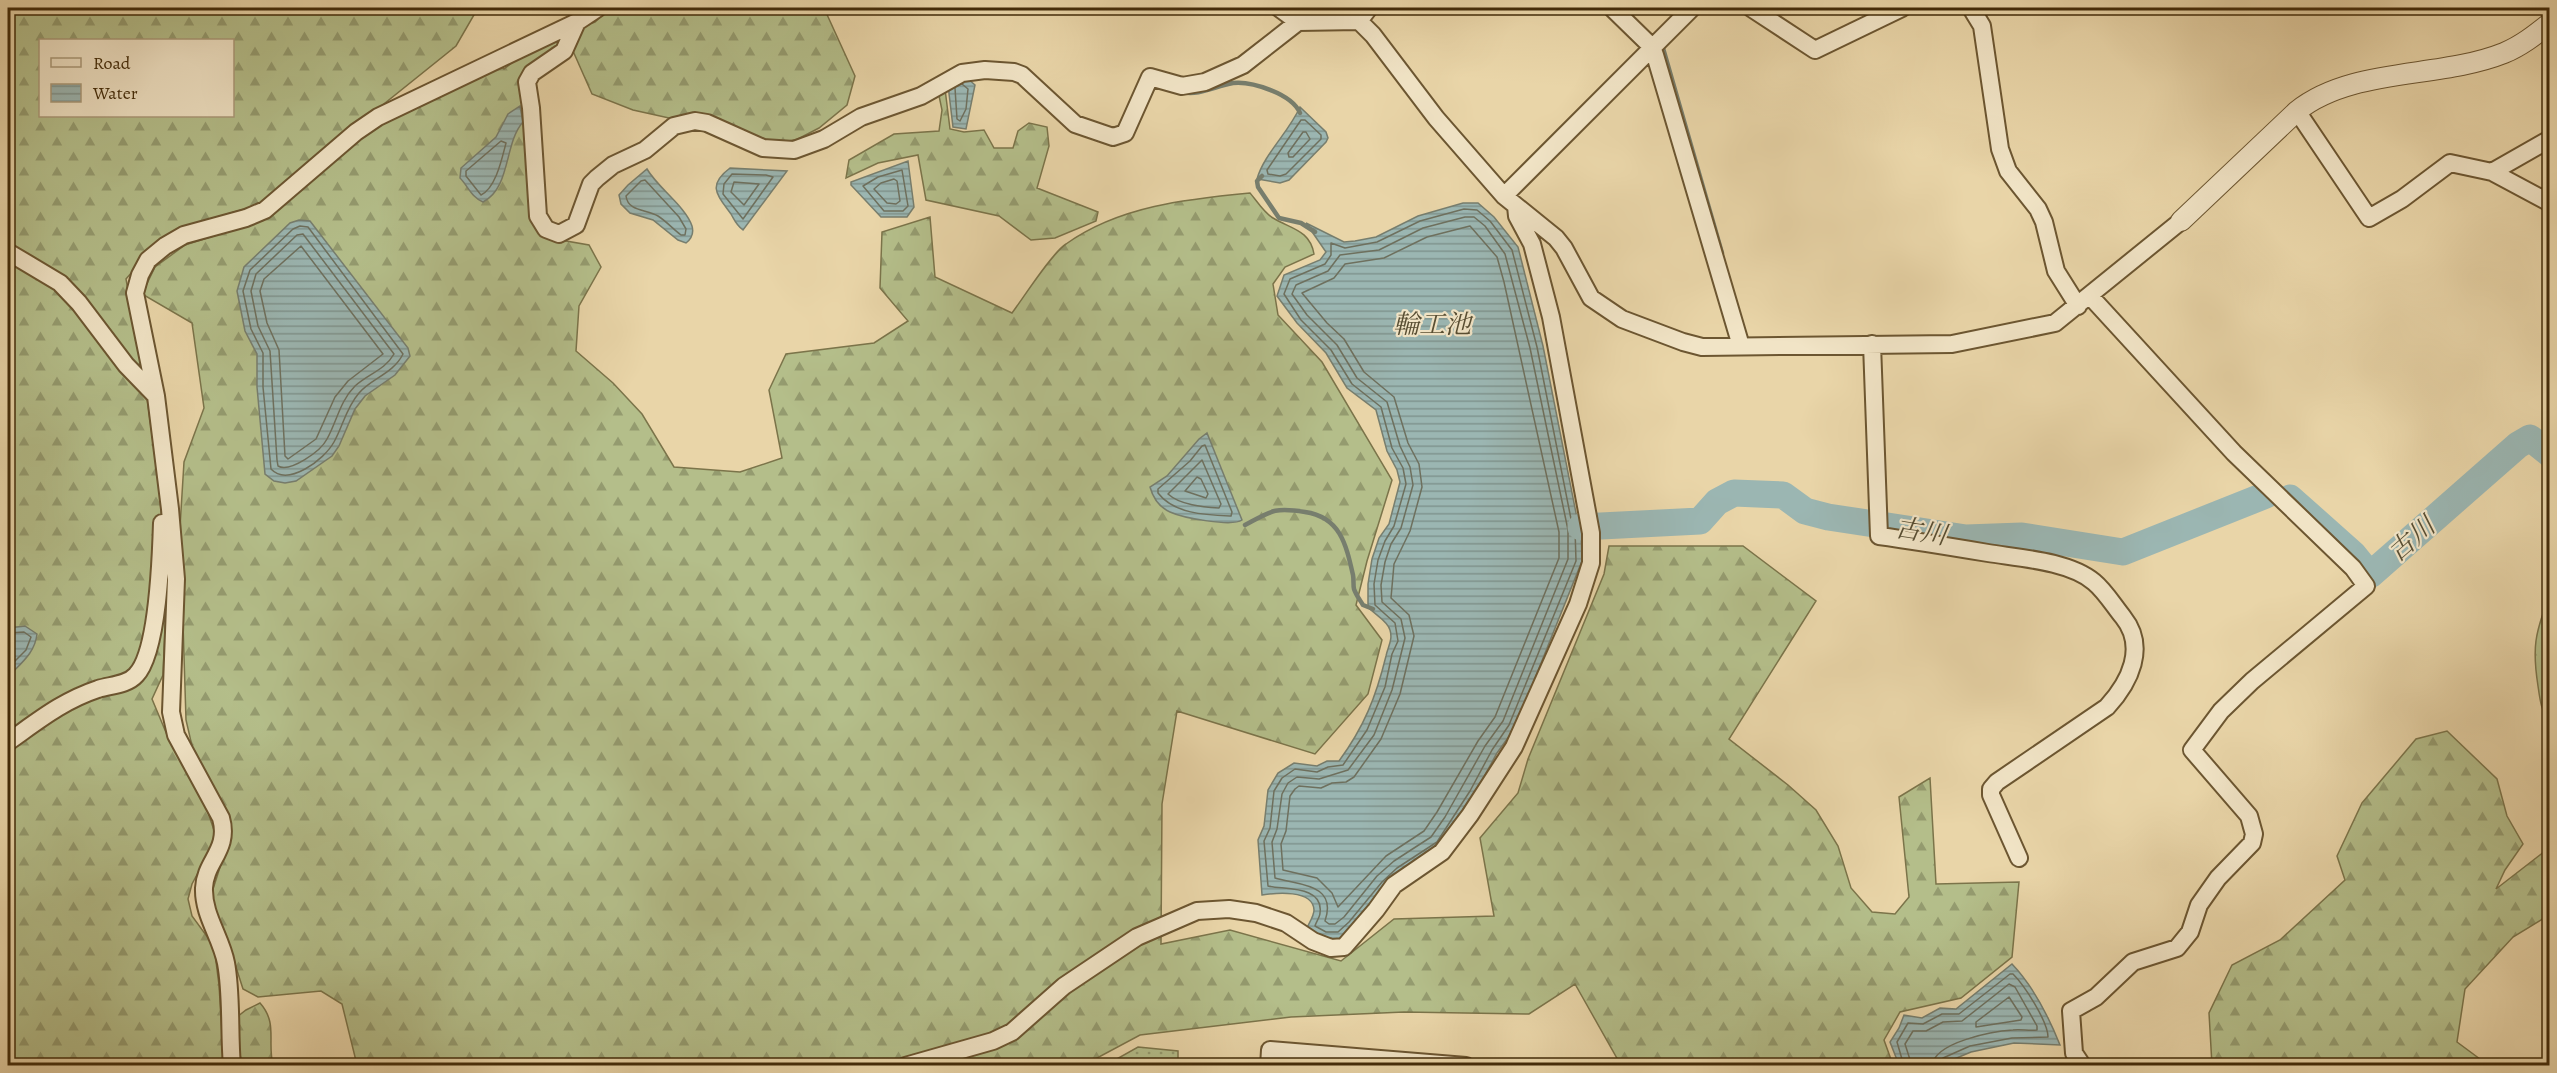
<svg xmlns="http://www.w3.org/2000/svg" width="2557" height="1073" viewBox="0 0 2557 1073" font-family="Alegreya,'Noto Serif JP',serif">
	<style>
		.green { fill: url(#green-dots); stroke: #7b744a; stroke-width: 1.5 }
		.forest { fill: url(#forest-firs); stroke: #7b744a; stroke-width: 1.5; fill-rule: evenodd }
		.water { fill: url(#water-rules); stroke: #777e6e; stroke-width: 1.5 }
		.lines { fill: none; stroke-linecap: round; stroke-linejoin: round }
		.shore { stroke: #6e705e; stroke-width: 1.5 }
		.stream { stroke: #777e6e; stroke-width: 4.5 }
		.river { stroke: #9bb6b2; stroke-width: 27 }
		.minor-casing { stroke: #6c5631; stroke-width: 20 }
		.tertiary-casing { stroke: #6c5631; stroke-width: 22 }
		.minor { stroke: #f1e4c6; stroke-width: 16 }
		.tertiary { stroke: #f1e4c6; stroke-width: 20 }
		.labels { text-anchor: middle; stroke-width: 4.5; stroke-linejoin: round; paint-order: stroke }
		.water-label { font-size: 26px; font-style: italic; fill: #584e33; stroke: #f1e4c6 }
	</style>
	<defs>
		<pattern id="green-dots" width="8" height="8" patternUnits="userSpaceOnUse" patternTransform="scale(1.5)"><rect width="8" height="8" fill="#b4be8a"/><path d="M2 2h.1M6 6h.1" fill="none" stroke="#949b6f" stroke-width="1.8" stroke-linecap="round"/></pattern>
		<pattern id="forest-firs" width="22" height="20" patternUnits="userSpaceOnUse" patternTransform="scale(1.5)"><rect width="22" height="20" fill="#b4be8a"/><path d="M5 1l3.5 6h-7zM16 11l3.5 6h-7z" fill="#949b6f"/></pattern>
		<pattern id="water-rules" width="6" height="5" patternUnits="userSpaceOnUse" patternTransform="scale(1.5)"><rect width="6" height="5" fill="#9bb6b2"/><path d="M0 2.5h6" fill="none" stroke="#80948f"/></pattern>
	</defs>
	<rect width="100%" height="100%" fill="#e9d5a8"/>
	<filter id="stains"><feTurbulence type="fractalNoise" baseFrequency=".00333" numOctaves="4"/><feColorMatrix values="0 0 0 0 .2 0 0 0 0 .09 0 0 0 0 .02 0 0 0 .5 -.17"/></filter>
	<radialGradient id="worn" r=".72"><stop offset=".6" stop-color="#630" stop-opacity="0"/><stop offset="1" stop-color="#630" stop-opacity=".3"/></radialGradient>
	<path class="green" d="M1138 1047 1178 1051V1065H1106Z"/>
	<path class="forest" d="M8 8H478L456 46 258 205 187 226 160 240 126 279 147 398 159 486 167 581 163 675 152 699 170 742 205 804 215 833 212 847 192 884 188 899 192 916 214 946 219 985 224 1065H8ZM40 40H232V116H40Z
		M610 8H824L855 76 847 105 819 128 796 140 778 142 760 138 724 122 699 114 669 118 633 110 592 94 573 51 584 26 595 22Z
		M566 34 563 45 522 78 549 238 589 245 601 267 579 306 576 351 613 383 642 414 674 467 740 472 782 458 769 390 786 354 874 343 908 321 880 288 882 232 930 217 935 277 1012 313C1024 297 1052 253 1066 244 1119 206 1187 199 1250 193 1257 201 1264 213 1273 218 1291 229 1310 230 1314 254L1285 267 1273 284 1278 315 1322 362 1392 480 1367 561 1356 605 1382 640 1368 694 1315 754 1177 711 1162 804 1161 944 1230 930 1341 961 1394 919 1494 916 1480 838 1518 793 1528 759 1604 574 1609 546H1743L1816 601 1729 739 1788 785 1816 810 1838 846 1851 888 1872 912 1895 914 1909 897 1899 797 1930 778 1936 884 2019 882 2012 957 1961 998 1900 1012 1884 1040 1893 1065 1710 1066 1618 1060 1575 984 1529 1014 1404 1012 1291 1017 1140 1035 1084 1065H357L342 1004 321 991 258 997 243 989 227 939 212 909 213 889 230 836 195 759 186 720 180 527 184 462 204 408 192 323 142 294 155 267 185 245 264 220 371 129 500 65 504 69 522 55Z
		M945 89 950 129 964 132 984 130 994 148H1013L1018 131 1029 123 1047 127 1049 146 1037 188 1098 212 1096 221 1055 238 1031 240 999 216 926 200 918 155 878 163 846 178 849 160 894 134 939 131 942 110 938 91Z
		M2549 597V722C2541 710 2540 700 2538 686 2532 648 2535 633 2549 597Z
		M2447 731 2497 779 2507 816 2523 844 2505 870 2496 889 2545 851 2549 854V915L2513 937 2465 989 2457 1042 2488 1065H2212L2209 1013 2232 965 2280 940 2345 880 2337 856 2362 803 2416 739Z
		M260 1003C278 1023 267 1042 273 1065H241L237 1045V1017L246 1010Z"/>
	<path class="water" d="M967 78 975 85 966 129 953 127 948 85Z
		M520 106 523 122C504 143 511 188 483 202 471 197 468 186 460 178L461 168 496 137 508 114Z
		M1300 107 1326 132 1328 138 1326 142 1289 180 1280 183 1257 179C1264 154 1289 132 1300 107Z
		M908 161 914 207 907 217H881L851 185V182Z
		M730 168 787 171 743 230C736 225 735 221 731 214 718 196 706 186 730 168Z
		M647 169C658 188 686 207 692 226 694 233 691 239 686 243L678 240 653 220 630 213 621 204 619 195 628 185Z
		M1463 203H1478L1494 217 1518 247 1543 346 1577 518 1581 527 1582 561 1515 728 1497 753 1475 793 1441 846 1339 939 1325 938 1307 928C1309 923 1314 916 1314 910 1313 889 1275 893 1262 895L1258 840 1264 826 1268 790 1278 773 1294 763 1317 766 1327 761H1339C1364 727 1376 697 1386 656 1388 646 1393 640 1390 630 1388 621 1374 614 1368 607V584L1372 559 1379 538 1389 524 1400 482 1397 470 1387 451 1376 410 1347 388 1326 353 1297 323 1277 296 1284 275 1320 260 1326 252 1306 223 1344 242 1355 241 1376 237 1418 216Z
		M299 220 310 221 408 348 410 356 395 375 365 396 355 409 339 446 332 456 296 481 285 483 274 481 265 474 257 387V354L245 331 237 291 244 267 290 223Z
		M1207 433 1242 520C1232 527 1183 518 1170 512 1159 507 1153 498 1150 487L1167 476 1199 439Z
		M25 626 37 634C35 653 21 663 8 677V628Z
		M2012 964C2034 987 2048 1015 2060 1045L2014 1043 1971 1052 1940 1065H1899L1890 1042 1899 1028 1904 1015 1922 1018 1940 1008 1956 1009Z"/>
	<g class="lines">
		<path class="shore" d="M955 88 957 119 960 121 966 109 968 89 962 84
			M1301 120H1305L1321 135V139L1286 174 1280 176 1268 174 1267 170Z
			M1303 132H1306L1310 139 1293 157H1289L1288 153Z
			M501 141 506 143C502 158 496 188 481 195L466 176V171Z
			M902 170 908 206 903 211H884L863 186 878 177Z
			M732 174 766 175 773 177 743 219 723 194 724 184Z
			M894 179 897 181 900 201 896 204 887 203 874 189 881 183Z
			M645 180 679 217 686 229 685 235H681C673 229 666 221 658 216 647 209 628 212 626 196L641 181Z
			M734 182 759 184 744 205 731 192Z
			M1464 209 1477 210 1490 221 1512 250 1537 347 1571 519 1575 529 1576 561 1509 725 1492 750 1470 791 1437 842 1397 868 1382 882 1349 922 1338 932H1326L1315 926C1316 922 1320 917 1320 913 1324 885 1283 890 1268 886L1264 841 1270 828 1274 791 1282 778 1295 769 1317 772 1328 767 1343 765 1367 730 1385 687 1392 654 1398 641 1395 623 1375 605 1374 584 1378 560 1385 541 1394 526 1406 484 1403 468 1392 448 1381 407 1352 384 1331 350 1301 320 1284 294 1290 279 1325 264 1331 255V243L1345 248 1377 242 1420 221Z
			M1465 217H1474L1485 226 1505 254 1530 348 1568 530V559L1503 721 1485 746 1445 817 1431 837 1394 861 1377 876 1344 917 1335 924H1329L1325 921C1338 883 1297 885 1275 878L1272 842 1277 829 1282 794 1288 783 1297 777 1319 779 1348 770 1374 735 1392 690 1405 638 1401 619 1382 602 1381 585 1385 562 1391 544 1401 528 1413 485 1410 467 1400 446 1387 402 1357 378 1337 345 1307 315 1292 294 1296 285 1328 271 1340 255 1379 250 1423 228Z
			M300 226 308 227 403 354C393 374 372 378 359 393 346 408 343 426 334 442 324 460 288 487 271 469L263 387V353L251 329 243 291 250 270 293 229Z
			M1470 226 1497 257 1504 282 1559 532V558L1495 717 1478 741 1437 812 1424 831 1386 856 1338 907 1332 893 1317 878 1283 870 1281 844 1286 831 1290 796 1295 789 1299 786 1321 788 1332 783 1346 782 1354 777 1381 739 1400 694 1414 636 1409 615 1391 598 1394 564 1410 531 1422 487 1419 464 1408 443 1394 397 1364 372 1344 339 1327 323 1302 293 1334 278 1345 264 1384 258 1427 237Z
			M303 234 394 354C385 370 368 374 355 386 340 401 337 421 327 439 321 451 290 473 278 466L277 460 270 351 258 326 251 291 256 274 297 235Z
			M301 246 383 354 348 381 335 397 316 439 288 459 285 456 279 350 267 323 260 291 264 279Z
			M1205 445 1232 512 1231 516C1206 515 1174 514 1158 493V489L1190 461 1202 446Z
			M1202 460 1221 504 1219 508C1203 507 1180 505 1168 494Z
			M1197 477 1201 479 1208 494 1206 498 1185 491Z
			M8 633 24 632 31 637 26 650 8 668
			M2009 997 2022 1017 2021 1020 1976 1027V1022Z
			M1904 1066 1897 1042 1908 1023 1923 1024 1942 1014H1959L2010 974H2013C2025 986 2048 1022 2048 1037L2012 1038 1970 1046 1943 1058 1940 1066
			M1912 1066 1905 1044 1913 1031H1926L1943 1022 1962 1021 2009 984 2015 987 2037 1026V1030C2029 1031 2021 1029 2013 1030 1994 1031 1934 1042 1932 1066"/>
		<path class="stream" d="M1663 48 1722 253
			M1182 92C1199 96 1215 86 1233 83 1252 81 1292 94 1300 113
			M1262 176 1257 181 1258 187 1279 218 1301 223 1315 232
			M1245 525C1271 511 1274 507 1305 512 1340 517 1346 544 1353 575 1354 580 1353 585 1354 589 1356 595 1360 600 1363 605L1373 609"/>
		<path class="river" d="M2290 498 2353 554 2370 575 2518 445 2530 438 2550 454
			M1581 527 1700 521 1717 502 1734 493 1783 495 1805 511 1828 517 1966 538 2022 536 2123 552 2266 495"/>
		<g class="minor-casing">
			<path id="minor" d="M1279 8 1298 22
				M1612 8 1652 47 1655 55 1741 346
				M1751 8 1815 50 1902 8
				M1971 8 1982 26 2000 149 2008 171 2038 209 2044 222 2056 271 2078 306
				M1359 21 1369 8
				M577 22 564 51 532 73 527 82 531 108 538 216 546 229 559 234 576 225 591 184 597 178 613 165 645 150 674 126 695 121 707 123 763 148 794 150 824 139 861 117 921 96 962 73 985 70 1014 72 1022 75 1075 124 1113 137 1125 133 1150 77 1182 86 1205 82 1243 65 1298 22 1359 21 1373 35 1436 118 1504 196 1556 238 1564 248 1591 298 1622 319 1683 342 1702 347 1952 344 2055 323 2181 221
				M2297 111 2369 218 2402 199 2450 163 2492 172 2550 203
				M2492 172 2550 139
				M1504 196 1692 8
				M8 252 60 283 79 303 126 365 155 395
				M1872 344 1879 536C1916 541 1952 547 1988 553 2019 558 2069 561 2094 582 2105 591 2114 606 2123 617 2147 647 2130 682 2107 707L1997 782 1991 789V795L2019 858
				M8 742C38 721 62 701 98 689 111 685 127 685 136 675 158 652 161 556 162 523
				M2082 1065 2074 1053 2071 1011 2096 997 2133 962 2177 948 2190 932 2199 905 2218 878 2252 843 2254 834 2249 816 2192 750 2221 711 2252 681 2366 586 2353 568 2234 453 2090 296
				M232 1066C229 1033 232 995 226 963 221 937 203 915 204 888 205 861 230 850 221 818L176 735 171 712 176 579 170 509 156 396 135 293 140 275 148 260 165 246 184 235 246 218 265 210 356 132 378 117 577 22 598 8
				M905 1066 993 1041 1012 1032 1064 986 1137 937 1197 911 1229 909 1256 913 1286 923 1313 941 1331 948 1344 947 1376 910 1394 885 1442 852 1470 815 1514 747 1578 604 1591 563V533L1551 317 1532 244 1517 216 1516 206
				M1269 1066 1270 1050 1466 1066"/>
		</g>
		<g class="tertiary-casing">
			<path id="tertiary" d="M2181 221 2297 111C2352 67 2439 79 2504 53 2521 46 2535 35 2550 23"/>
		</g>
		<use href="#minor" class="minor"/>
		<use href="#tertiary" class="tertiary"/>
	</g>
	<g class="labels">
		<g class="water-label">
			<text x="1432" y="333">輪工池</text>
			<text transform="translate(1921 531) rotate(9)" y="9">古川</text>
			<text transform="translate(2411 539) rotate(-41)" y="9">古川</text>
		</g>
	</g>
	<rect width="2557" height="1073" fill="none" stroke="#e9d5a8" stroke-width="30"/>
	<rect x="9" y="9" width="2539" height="1055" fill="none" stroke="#422b09" stroke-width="3"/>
	<rect x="15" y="15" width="2527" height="1043" fill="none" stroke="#422b09" stroke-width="1.5"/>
	<rect x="39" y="39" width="195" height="78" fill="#f1e4c6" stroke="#ab9a7a" stroke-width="1.5"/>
	<rect x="51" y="58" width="30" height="9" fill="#f1e4c6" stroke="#ab9a7a" stroke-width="1.5"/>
	<text x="93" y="69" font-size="18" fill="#422b09">Road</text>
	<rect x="51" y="84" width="30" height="18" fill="url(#water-rules)" stroke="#ab9a7a" stroke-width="1.5"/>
	<text x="93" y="99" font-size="18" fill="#422b09">Water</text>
	<rect width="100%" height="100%" filter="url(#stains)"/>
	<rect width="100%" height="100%" fill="url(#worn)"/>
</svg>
